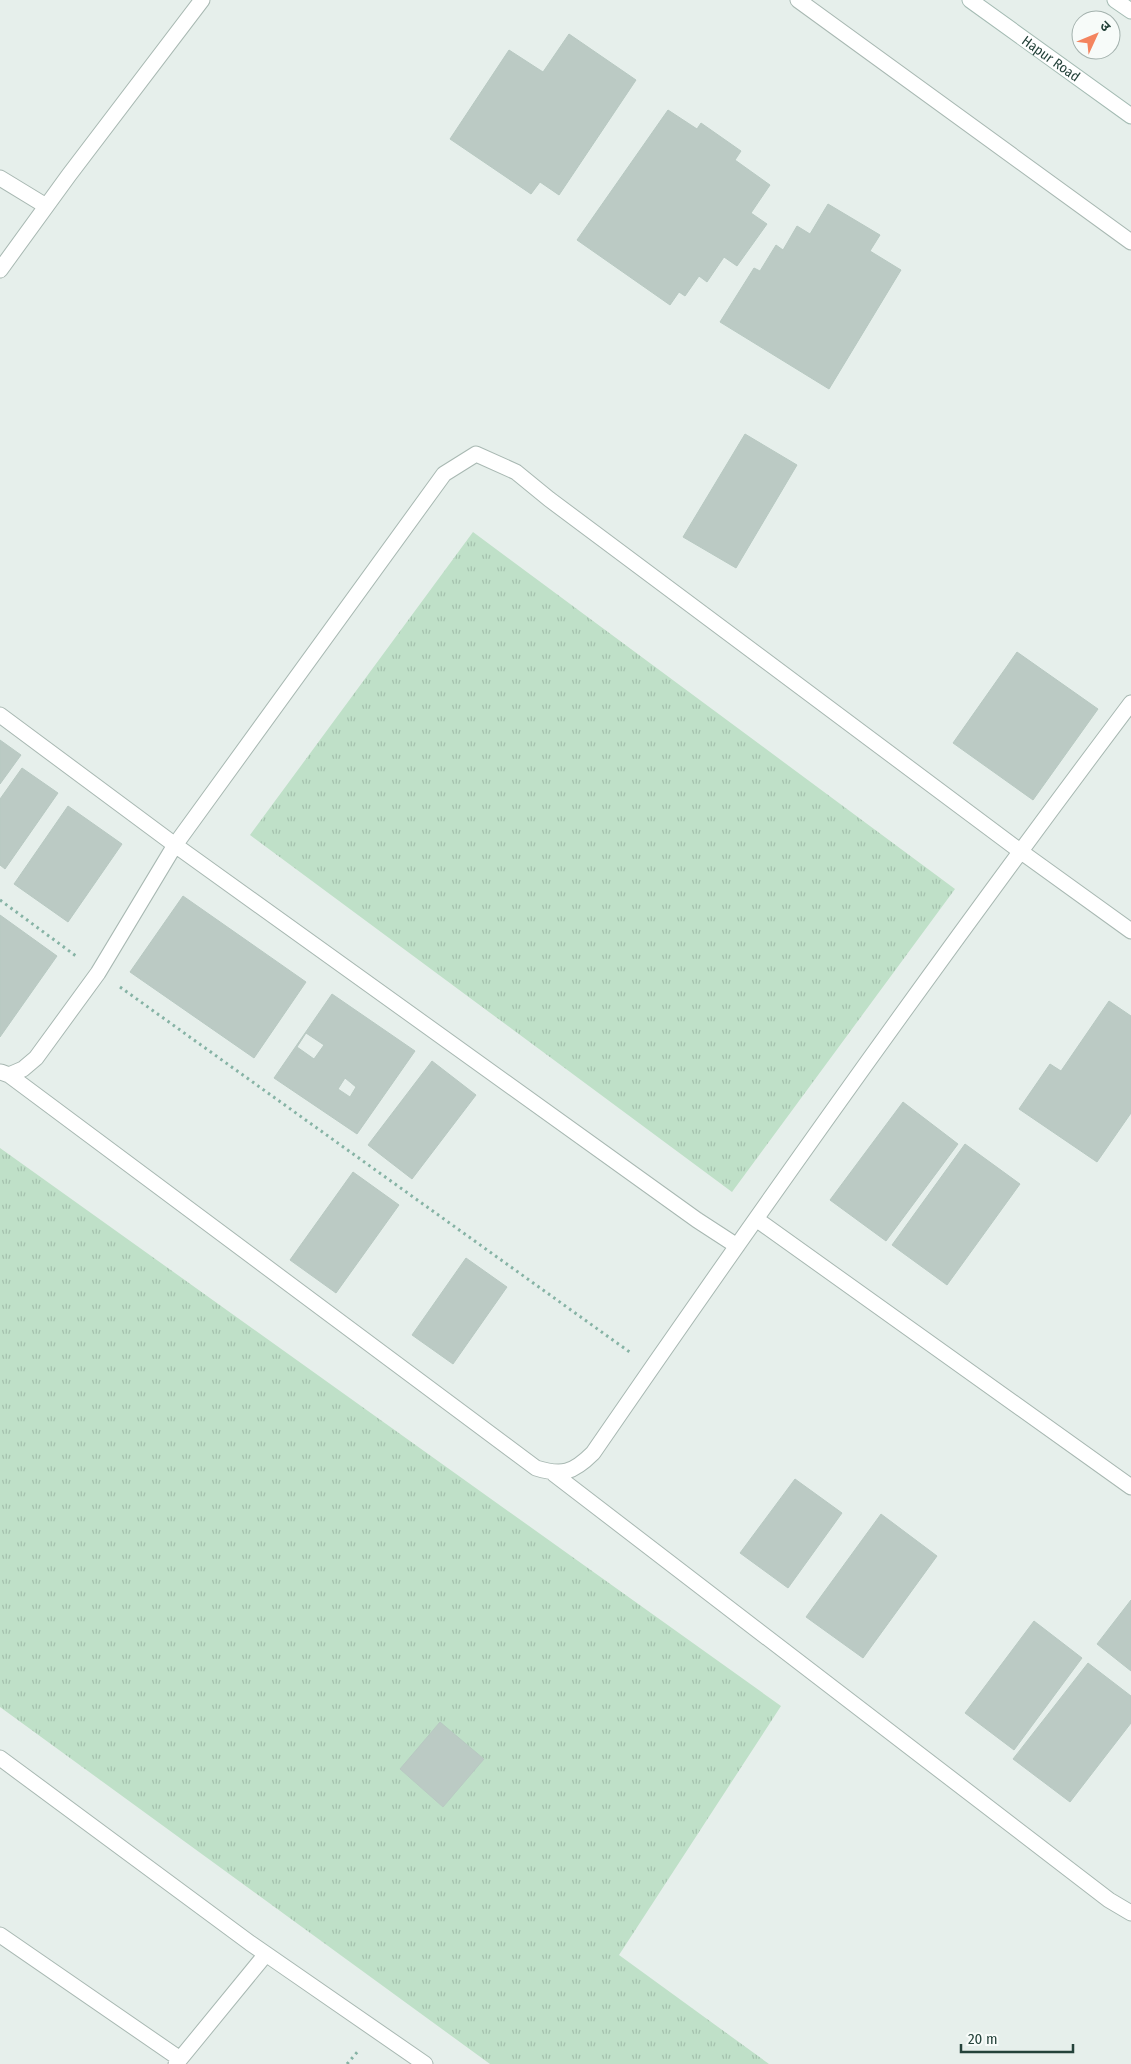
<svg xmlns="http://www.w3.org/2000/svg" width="1131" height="2064" viewBox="0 0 1131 2064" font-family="'Fira Sans Condensed','Noto Sans Devanagari',sans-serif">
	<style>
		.park { fill: url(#park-tufts) }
		.building { fill: #bbcac4; stroke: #b8c9c2; fill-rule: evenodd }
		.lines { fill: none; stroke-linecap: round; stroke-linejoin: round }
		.minor-casing { stroke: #a8b8b2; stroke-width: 17 }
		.secondary-casing { stroke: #a4bbb3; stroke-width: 17 }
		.path { stroke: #86b3a5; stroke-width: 3; stroke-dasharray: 2.5 4; stroke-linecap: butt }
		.minor { stroke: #fff; stroke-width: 15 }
		.secondary { stroke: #fff; stroke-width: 15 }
		.labels { text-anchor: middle; stroke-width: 4; stroke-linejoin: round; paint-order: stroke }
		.street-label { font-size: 14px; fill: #24423a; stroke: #f7fbf9 }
	</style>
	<defs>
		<pattern id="park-tufts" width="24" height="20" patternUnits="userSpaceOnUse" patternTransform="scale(1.25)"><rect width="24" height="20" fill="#bfe0c8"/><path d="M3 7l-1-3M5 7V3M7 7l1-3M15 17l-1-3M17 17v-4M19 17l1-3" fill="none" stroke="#a4c1ad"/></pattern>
	</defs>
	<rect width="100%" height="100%" fill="#e6efeb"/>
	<path class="park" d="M473 532 955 889 732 1192 250 835Z
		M0 1148 781 1706 619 1955 769 2064H490L0 1707Z"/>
	<path class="building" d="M569 34 636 80 559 195 540 182 531 194 450 139 509 50 543 72Z
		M668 110 697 129 701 123 741 151 735 160 770 185 751 213 767 224 737 266 724 257 707 282 699 276 685 296 679 292 670 305 577 240Z
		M828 204 880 235 870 251 901 270 829 389 720 322 754 268 760 271 776 245 783 250 797 226 810 234Z
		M745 434 797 465 736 568 683 537Z
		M1017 652 1098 709 1033 800 953 743Z
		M0 740 21 755 0 784Z
		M22 768 58 793 5 869 0 865V799Z
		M68 806 122 844 68 922 14 884Z
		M183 896 306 982 254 1058 130 972Z
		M0 915 57 956 0 1037Z
		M332 994 415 1051 357 1134 274 1078ZM306 1033 324 1045 314 1059 297 1047ZM345 1078 356 1087 350 1097 338 1089Z
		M1109 1001 1131 1016V1113L1097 1162 1019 1109 1050 1064 1061 1071Z
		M432 1061 476 1095 412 1179 368 1145Z
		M903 1102 958 1144 886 1241 830 1200Z
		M965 1144 1020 1184 947 1285 892 1245Z
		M353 1172 399 1205 336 1293 290 1260Z
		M466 1258 507 1287 453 1364 412 1335Z
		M795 1479 842 1513 788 1588 740 1553Z
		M881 1514 937 1556 863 1658 806 1617Z
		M1131 1600V1671L1097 1644Z
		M1034 1621 1082 1658 1014 1750 965 1713Z
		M1088 1663 1131 1696V1723L1070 1802 1013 1759Z
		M440 1722 484 1759 443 1807 400 1769Z"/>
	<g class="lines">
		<g class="minor-casing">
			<path id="minor" d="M798 0 1131 242
				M0 178 46 206
				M0 270 69 175 202 0
				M0 715 175 845 697 1220 737 1246
				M1 1072 9 1075 23 1069 36 1058 98 973 175 845 444 474 476 454 516 472 549 499 1020 851 1131 931
				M9 1075 536 1468C562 1476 573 1473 593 1453 767 1200 946 949 1131 703
				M756 1219 1131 1487
				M554 1474 1109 1900 1131 1913
				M0 1758 250 1943 425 2064
				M0 1935 180 2059
				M176 2064 266 1954"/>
		</g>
		<g class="secondary-casing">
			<g id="secondary">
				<path id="s1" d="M970 0 1131 116"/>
				<path d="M1115 0 1131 11"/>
			</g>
		</g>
		<path class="path" d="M0 900 76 956
			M120 987 631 1353
			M347 2064 359 2050"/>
		<use href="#minor" class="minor"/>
		<use href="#secondary" class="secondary"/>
	</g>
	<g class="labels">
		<g class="street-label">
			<text dy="5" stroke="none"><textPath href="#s1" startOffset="100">Hapur Road</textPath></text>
		</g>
	</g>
	<g transform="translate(1096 35) rotate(46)"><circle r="24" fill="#f7fbf9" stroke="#a3b1ad"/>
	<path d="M0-4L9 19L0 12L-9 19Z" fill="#f4845f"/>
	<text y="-8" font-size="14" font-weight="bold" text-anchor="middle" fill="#24423a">उ</text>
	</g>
	<path d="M961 2044v8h112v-8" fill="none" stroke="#24423a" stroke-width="2.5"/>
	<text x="968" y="2044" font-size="15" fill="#24423a" stroke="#f7fbf9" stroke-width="4" paint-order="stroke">20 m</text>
</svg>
